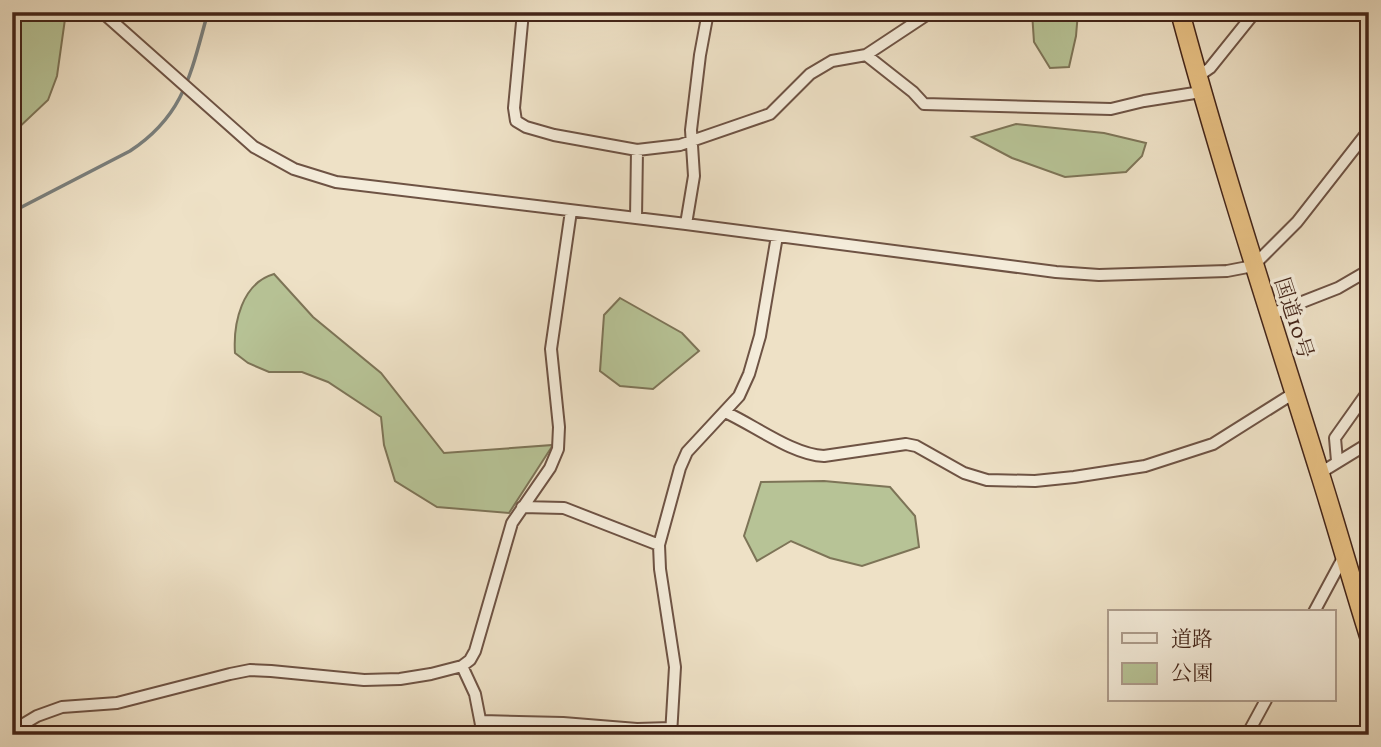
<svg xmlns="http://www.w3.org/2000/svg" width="1381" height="747" viewBox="0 0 1381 747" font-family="Vollkorn,'Noto Serif JP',serif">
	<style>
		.green { fill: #b7c396; stroke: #7d7457; stroke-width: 2 }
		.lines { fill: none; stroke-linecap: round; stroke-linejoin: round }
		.stream { stroke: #7a7f7c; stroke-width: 3.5 }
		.minor-casing { stroke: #6e5344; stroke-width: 14 }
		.trunk-casing { stroke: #432418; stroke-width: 21 }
		.minor { stroke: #f4ecda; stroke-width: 10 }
		.trunk { stroke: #e7c083; stroke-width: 18 }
		.labels { text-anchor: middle; stroke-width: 7; stroke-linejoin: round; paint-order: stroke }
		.street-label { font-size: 21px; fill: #432418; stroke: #f4ecda }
	</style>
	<rect width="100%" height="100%" fill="#eee1c6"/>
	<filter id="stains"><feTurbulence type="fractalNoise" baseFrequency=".00286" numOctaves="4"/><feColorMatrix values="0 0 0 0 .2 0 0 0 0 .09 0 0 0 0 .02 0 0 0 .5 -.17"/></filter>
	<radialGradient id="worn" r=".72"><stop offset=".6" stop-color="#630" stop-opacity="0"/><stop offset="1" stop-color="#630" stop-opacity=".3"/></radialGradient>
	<path class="green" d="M12 12H66L57 76 48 100 12 134Z
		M1032 12H1078L1076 36 1069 67 1050 68 1034 42Z
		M1016 124 1104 133 1146 143 1142 156 1126 172 1065 177 1012 158 972 137Z
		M274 274 313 317 381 373 444 453 553 445 509 513 437 507 395 481 384 445 381 417 328 382 302 372H269L248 363 235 353C233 323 242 283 274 274Z
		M620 298 682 333 699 351 653 389 620 386 600 371 604 315Z
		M824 481 890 487 915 516 919 547 862 566 830 558 791 541 757 561 744 536 761 482Z"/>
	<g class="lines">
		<path class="stream" d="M12 212 130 151C185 115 191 72 208 12"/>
		<g class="minor-casing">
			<path id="minor" d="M102 12 254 147 294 169 336 182 686 224 1056 272 1099 275 1227 271 1253 266 1297 222 1369 130
				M523 12 514 108 516 121 526 127 554 135 637 150 680 145 770 114 810 74 832 61 866 55 913 92 924 104 1111 109 1144 101 1201 92
				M866 55 931 12
				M1197 77 1210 68 1255 12
				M636 218 637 150
				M686 224 694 176 691 130 700 55 708 12
				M1269 315 1338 288 1369 270
				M725 412C754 425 793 455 824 456L906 444 916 446 964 473 987 480 1035 481 1074 477 1145 466 1213 444 1294 393
				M1337 461 1335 438 1369 390
				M1320 473 1369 443
				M522 507 564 508 659 545
				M1314 612 1343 558
				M462 666 475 694 483 735
				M482 721 563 723 637 729 671 728
				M12 731 37 716 62 707 117 703 230 674 250 670 271 671 364 680 400 679 431 674 462 666 470 660 475 651 512 523 550 468 558 449 559 427 551 349 571 211
				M671 735 675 667 660 569 659 545 680 468 687 452 739 396 749 374 760 336 777 236
				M1247 735 1266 700"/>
		</g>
		<g class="trunk-casing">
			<path id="trunk" d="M1180 12C1222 168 1272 320 1320 474 1337 528 1352 582 1369 636"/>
		</g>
		<use href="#minor" class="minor"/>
		<use href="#trunk" class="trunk"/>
	</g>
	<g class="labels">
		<g class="street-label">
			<text transform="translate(1294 318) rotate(72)" y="7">国道10号</text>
		</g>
	</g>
	<rect width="1381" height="747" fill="none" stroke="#eee1c6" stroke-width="42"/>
	<rect x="14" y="14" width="1353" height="719" fill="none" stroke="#432418" stroke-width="3.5"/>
	<rect x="21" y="21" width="1339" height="705" fill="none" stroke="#432418" stroke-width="2"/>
	<rect x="1108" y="610" width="228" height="91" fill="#f4ecda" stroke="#ad9c8c" stroke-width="2"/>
	<rect x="1122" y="633" width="35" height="10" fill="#f4ecda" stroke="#ad9c8c" stroke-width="2"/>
	<text x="1171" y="646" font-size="21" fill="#432418">道路</text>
	<rect x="1122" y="663" width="35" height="21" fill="#b7c396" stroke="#ad9c8c" stroke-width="2"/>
	<text x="1171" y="680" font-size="21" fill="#432418">公園</text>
	<rect width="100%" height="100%" filter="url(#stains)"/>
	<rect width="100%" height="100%" fill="url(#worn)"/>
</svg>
